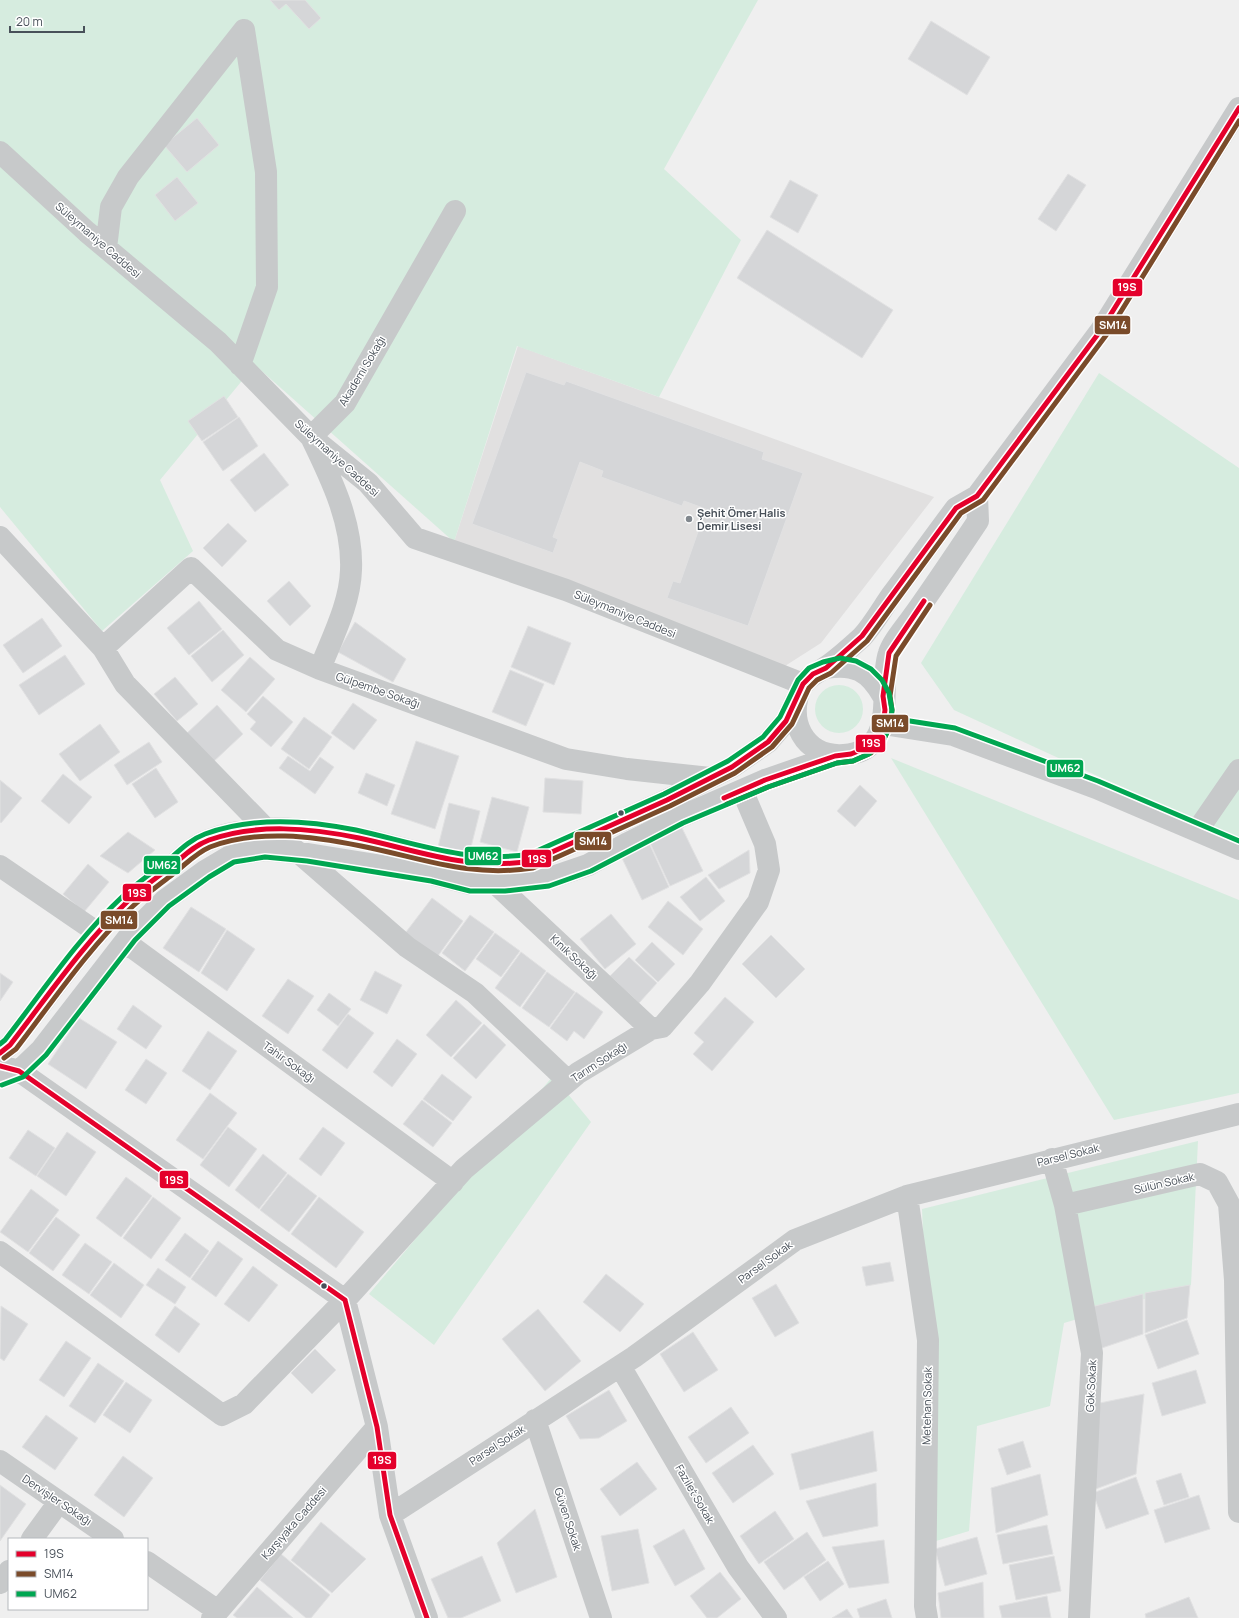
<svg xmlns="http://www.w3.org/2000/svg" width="1239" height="1618" viewBox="0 0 1239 1618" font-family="Manrope,sans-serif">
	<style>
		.education { fill: #e1e0e0 }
		.green { fill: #d6ecdf }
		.building { fill: #d5d6d8; stroke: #e1e1e2 }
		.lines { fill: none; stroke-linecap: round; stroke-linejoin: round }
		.minor { stroke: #c7c9ca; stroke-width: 22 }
		.bus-1-casing { stroke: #fff; stroke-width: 8 }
		.bus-2-casing { stroke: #fff; stroke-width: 8 }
		.bus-3-casing { stroke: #fff; stroke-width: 8 }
		.bus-1 { stroke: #e4002b; stroke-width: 5 }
		.bus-2 { stroke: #7a4b2a; stroke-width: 5 }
		.bus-3 { stroke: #00a651; stroke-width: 5 }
		.poi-dot { fill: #82888e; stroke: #fff; stroke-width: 1.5 }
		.bus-dot { fill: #485059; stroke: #fff; stroke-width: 1.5 }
		.labels { text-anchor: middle; stroke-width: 3; stroke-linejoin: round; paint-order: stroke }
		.street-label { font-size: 11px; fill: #485059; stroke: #fff }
		.poi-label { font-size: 11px; font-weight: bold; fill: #485059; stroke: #fff; text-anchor: start }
		.line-badge { stroke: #fff; stroke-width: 1.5 }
		.badge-label { font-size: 11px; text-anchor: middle; font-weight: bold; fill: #fff }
	</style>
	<rect width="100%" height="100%" fill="#efefef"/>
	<path class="education" d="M518 346 934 497 821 643 785 666 454 542Z"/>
	<path class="green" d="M0 0H758L664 169 741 240 659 397 517 346 454 542 255 365 160 480 193 551 102 631 0 507Z
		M1099 373 1239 468V841L954 710 921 663Z
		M815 709a24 24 0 1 1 48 0a24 24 0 1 1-48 0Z
		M891 758 1239 900V1093L1114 1120Z
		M553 1076 591 1122 434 1345 369 1294Z
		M1198 1141 1191 1285 1064 1323 1050 1406 977 1426 969 1531 936 1541 922 1209Z"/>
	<path class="building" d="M270 0H305L321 18 309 29 286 4 279 10Z
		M931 21 990 57 967 95 908 59Z
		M197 118 219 145 187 172 164 145Z
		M1068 174 1086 185 1056 231 1038 219Z
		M177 177 198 203 175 221 155 195Z
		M790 180 818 195 798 233 770 217Z
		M767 230 893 310 862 358 737 278Z
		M526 372 564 385 566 381 764 452 762 459 803 473 748 626 667 598 673 581 680 583 706 509 684 501 682 506 601 477 603 471 580 462 553 537 558 539 553 553 472 524Z
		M224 396 238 417 202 441 188 421Z
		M239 417 258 446 223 471 203 442Z
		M264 453 289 485 255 512 230 480Z
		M228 523 247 541 222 567 203 548Z
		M289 581 311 606 290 626 267 601Z
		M199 601 222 629 189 655 167 628Z
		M42 618 62 646 23 673 3 645Z
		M355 622 406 659 393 682 338 652Z
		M528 626 571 643 554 685 511 667Z
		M223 630 244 655 212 682 191 656Z
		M65 655 85 684 39 715 19 685Z
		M250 657 275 679 246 712 221 690Z
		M510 670 544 684 526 726 492 712Z
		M175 677 198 704 177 721 154 694Z
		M263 696 293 722 271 747 250 729 256 722 247 714Z
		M353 703 377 720 354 750 331 733Z
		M217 705 243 734 212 763 186 734Z
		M304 717 332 737 309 769 281 749Z
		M100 724 120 752 80 781 59 754Z
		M416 741 459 756 435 829 391 814Z
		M149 742 162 762 127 785 114 765Z
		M288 756 310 771 320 757 334 767 315 794 279 768Z
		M156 768 178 802 155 818 132 784Z
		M366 773 395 785 387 806 358 793Z
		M63 774 92 797 69 824 41 801Z
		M545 778 583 781 581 814 543 812Z
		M0 780 22 798 1 823 0 822Z
		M860 785 877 801 855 827 837 811Z
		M492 797 529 807 517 852 480 842Z
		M449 803 480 811 469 855 438 847Z
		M682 828 703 871 670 886 650 843Z
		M128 832 155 850 128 873 100 856Z
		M649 843 669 887 642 900 621 856Z
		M749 850 750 873 719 889 708 875Z
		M88 864 109 882 84 912 63 894Z
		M706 877 725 901 700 921 680 897Z
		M432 898 463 921 435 960 403 936Z
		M668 901 703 929 683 955 648 927Z
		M191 907 226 929 199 972 163 948Z
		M611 914 636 944 605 969 580 939Z
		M470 915 494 932 465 971 442 953Z
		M227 930 255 949 227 991 201 973Z
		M495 933 520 951 501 977 476 959Z
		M771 935 805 969 776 998 742 964Z
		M652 942 675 964 658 982 635 960Z
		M521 952 546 971 520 1007 495 988Z
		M629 957 657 983 639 1003 610 976Z
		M375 971 402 985 387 1014 360 1000Z
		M547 972 575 992 549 1027 522 1008Z
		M0 973 13 982 0 1001Z
		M288 979 314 996 288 1034 262 1016Z
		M576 992 603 1012 584 1039 574 1031 567 1041 550 1028Z
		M329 993 351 1009 338 1026 317 1010Z
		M725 997 754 1022 712 1071 693 1054 704 1042 694 1033Z
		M456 1000 482 1023 451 1057 426 1035Z
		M133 1005 162 1026 146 1049 117 1029Z
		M348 1014 374 1033 347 1069 322 1050Z
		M79 1018 117 1042 86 1089 48 1064Z
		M484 1024 506 1045 476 1079 453 1058Z
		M208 1031 237 1051 210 1090 182 1071Z
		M397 1039 417 1054 392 1087 373 1072Z
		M146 1059 167 1073 146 1104 125 1090Z
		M442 1074 472 1097 453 1121 423 1099Z
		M210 1093 237 1113 203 1159 176 1140Z
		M422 1100 452 1123 433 1147 403 1124Z
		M228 1127 257 1149 229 1187 200 1165Z
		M323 1127 345 1143 321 1176 299 1159Z
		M28 1130 55 1148 36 1176 9 1158Z
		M67 1132 96 1152 66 1196 37 1176Z
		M263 1154 287 1173 259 1209 235 1190Z
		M288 1174 317 1196 289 1232 260 1210Z
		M126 1177 152 1196 121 1237 96 1218Z
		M31 1189 59 1210 28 1252 0 1232Z
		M153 1197 181 1218 151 1259 123 1238Z
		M319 1197 364 1232 336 1268 291 1234Z
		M56 1217 80 1235 53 1271 29 1253Z
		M185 1233 209 1251 190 1278 165 1260Z
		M218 1241 243 1259 216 1297 191 1279Z
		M85 1243 112 1262 89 1294 62 1275Z
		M890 1262 894 1281 866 1286 862 1267Z
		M114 1263 144 1285 121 1318 90 1295Z
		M253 1266 278 1285 249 1322 224 1304Z
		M158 1268 186 1287 175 1304 146 1285Z
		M606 1274 644 1304 620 1332 583 1302Z
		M776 1284 799 1323 775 1337 752 1298Z
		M1190 1285 1187 1318 1145 1333V1293Z
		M1143 1294V1334L1093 1351 1091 1307Z
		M1 1306 28 1324 4 1361 0 1358Z
		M175 1306 200 1324 179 1353 155 1335Z
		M538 1309 581 1361 545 1391 502 1339Z
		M1187 1320 1199 1354 1158 1369 1145 1335Z
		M693 1332 718 1370 684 1392 660 1354Z
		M66 1341 91 1358 64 1397 39 1380Z
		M315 1349 336 1370 312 1394 291 1373Z
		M98 1363 124 1381 95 1423 69 1406Z
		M1196 1370 1206 1403 1162 1416 1152 1383Z
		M126 1382 152 1400 130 1433 103 1415Z
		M609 1390 627 1421 599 1438 580 1439 566 1416Z
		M1144 1394 1136 1474 1093 1490 1100 1403Z
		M731 1407 749 1433 706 1463 688 1437Z
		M46 1415 78 1438 55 1470 22 1447Z
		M873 1431 877 1471 800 1490 791 1454Z
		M1023 1441 1031 1467 1007 1475 998 1449Z
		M753 1445 774 1474 733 1503 712 1473Z
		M123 1456 153 1478 124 1517 94 1495Z
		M637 1462 657 1489 620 1516 600 1489Z
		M1181 1473 1189 1497 1164 1505 1156 1481Z
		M1040 1474 1048 1515 996 1533 991 1488Z
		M1136 1477 1149 1514 1106 1529 1093 1493Z
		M876 1483 878 1526 823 1537 806 1501Z
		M0 1485 26 1504 0 1541Z
		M1199 1495 1210 1529 1165 1543 1154 1510Z
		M535 1509 557 1577 516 1593 497 1543Z
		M775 1511 794 1539 759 1564 740 1536Z
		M321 1522 366 1559 332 1593 291 1560Z
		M1047 1525 1053 1554 1003 1564 997 1535Z
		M638 1529 649 1583 612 1591 601 1536Z
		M684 1529 705 1569 675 1586 653 1546Z
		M807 1532 826 1560 784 1590 764 1562Z
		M977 1537 987 1574 945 1586 935 1549Z
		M884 1540 889 1583 849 1588 832 1547Z
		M281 1554 330 1595 311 1618H306L260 1580Z
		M482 1556 501 1601 461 1618H448L431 1579Z
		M1054 1556 1061 1591 1016 1600 1009 1565Z
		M828 1561 844 1584 820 1601 804 1577Z
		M720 1572 741 1599 717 1618H707L690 1596Z
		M983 1582 984 1618H941L938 1593Z
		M257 1587 293 1618H237L233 1615Z
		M1047 1596 1051 1618H1002L999 1606Z
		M1189 1597 1198 1618H1146L1145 1614Z
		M886 1599 892 1618H860L857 1609Z
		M847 1609 853 1618H832Z"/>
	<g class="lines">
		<path class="minor" d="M0 152 87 232 218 342 311 437 368 483 415 538 566 590 803 684
			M106 248 111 207 128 177 244 30
			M240 365 267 287 266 172 244 30
			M977 496 978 521C956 554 934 587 911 619 904 629 892 642 889 653 877 688 901 750 844 755 804 758 785 719 802 686 808 676 817 673 826 667 838 659 851 647 862 637 873 625 882 609 891 596 913 567 934 537 956 508L977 496 1101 330 1239 108
			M0 537 103 648 125 684 267 830 299 853 407 947 475 993 568 1081
			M103 648 191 568 277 650 320 669 566 759 627 769 710 778
			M826 668C854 663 869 671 883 696
			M320 669C332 638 350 604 351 570 353 523 331 478 311 437L345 403 455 211
			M883 724 953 735 1096 788 1239 849
			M1197 831 1239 770
			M0 866 98 933
			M496 884 651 1029
			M125 942 453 1182
			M0 1053 10 1045C47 998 81 947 123 906 137 892 153 880 169 868 181 859 194 845 209 840 258 821 318 829 368 840 423 852 476 874 532 861L667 800 732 767 768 742 786 721 796 700
			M4 1067 19 1071 345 1300
			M0 1078 19 1071 41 1050 130 935 164 901 205 871 232 855 265 850 308 854 432 874 471 884H504L547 879 588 865 628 843 680 817 765 780 835 756
			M1052 1159 1065 1205 1092 1353 1079 1618
			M907 1196 928 1340 925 1606 927 1618
			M1065 1205 1200 1174 1217 1182 1229 1204 1235 1280 1239 1512
			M0 1252 222 1415 244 1404 345 1300 464 1169 578 1073 651 1029 662 1027 700 983 758 902 769 870 765 844 742 790
			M345 1300 377 1427 390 1515 427 1618
			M620 1366 738 1567 776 1618
			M535 1420 601 1618
			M0 1461 113 1539
			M390 1515 634 1357 795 1240 907 1196 1239 1114
			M32 1539 59 1502
			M147 1562 218 1611
			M0 1583 9 1571
			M212 1618 377 1427"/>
		<g class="bus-1-casing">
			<path id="bus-1" d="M724 798 765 780 835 756 851 754 866 748 877 737 883 724 885 710 883 696 889 653 924 601
				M0 1053 10 1045C48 996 83 944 128 901 140 889 155 879 169 868 182 858 193 846 209 840 257 823 310 828 359 838 420 851 468 871 532 861L667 800 732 767 768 742 786 721 803 684 813 674 826 668 862 636 956 508 977 496 1101 330 1239 108
				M0 1066 19 1071 345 1300
				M345 1300 377 1427 390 1515 427 1618"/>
		</g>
		<g class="bus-2-casing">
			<path id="bus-2" d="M727 804 768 787 837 763 853 761 871 753 883 741 890 726 892 710 890 696 896 656 930 605
				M4 1058 16 1049C53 1001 88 949 132 907 145 895 159 885 173 874 185 865 196 853 210 847 258 829 312 836 361 846 422 858 469 878 533 868L670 806 735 773 772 747 792 724 809 688 817 680 831 673 867 641 961 513 983 500 1107 334 1239 121"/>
		</g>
		<g class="bus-3-casing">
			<path id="bus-3" d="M884 717 955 728 1098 781 1239 841
				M0 1044 5 1040C43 991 78 938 123 896 136 884 151 873 165 863 178 852 189 840 205 834 253 816 307 820 356 830 415 843 468 864 530 854L664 794 728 761 763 737 780 717 798 680 809 668 823 662 840 658 856 661 871 669 882 680 889 693 892 710 890 726 883 741 869 754 853 761 837 763 768 787 683 823 591 871 549 886 505 891H470L431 881 307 861 265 857 234 862 209 877 169 906 135 940 46 1055 23 1077 2 1085"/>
		</g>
		<use href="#bus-1" class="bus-1"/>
		<use href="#bus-2" class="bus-2"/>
		<use href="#bus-3" class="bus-3"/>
	</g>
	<circle class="poi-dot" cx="689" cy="519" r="4"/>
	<g class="bus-dot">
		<circle cx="621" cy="813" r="3.5"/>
		<circle cx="324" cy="1286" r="3.5"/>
	</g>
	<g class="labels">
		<g class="street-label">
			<text transform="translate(98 240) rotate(41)" y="4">Süleymaniye Caddesi</text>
			<text transform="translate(362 371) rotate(-59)" y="4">Akademi Sokağı</text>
			<text transform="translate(337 458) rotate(42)" y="4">Süleymaniye Caddesi</text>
			<text transform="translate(625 614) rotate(22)" y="4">Süleymaniye Caddesi</text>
			<text transform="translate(378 690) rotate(19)" y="4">Gülpembe Sokağı</text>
			<text transform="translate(574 957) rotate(43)" y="4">Kınık Sokağı</text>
			<text transform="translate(289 1062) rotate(36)" y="4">Tahir Sokağı</text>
			<text transform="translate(599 1062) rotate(-33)" y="4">Tarım Sokağı</text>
			<text transform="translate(1068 1155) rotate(-14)" y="4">Parsel Sokak</text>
			<text transform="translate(1164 1183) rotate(-13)" y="4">Sülün Sokak</text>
			<text transform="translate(765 1262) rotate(-36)" y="4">Parsel Sokak</text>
			<text transform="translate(1091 1386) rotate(-87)" y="4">Gök Sokak</text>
			<text transform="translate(927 1406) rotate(-89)" y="4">Metehan Sokak</text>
			<text transform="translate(497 1445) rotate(-33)" y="4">Parsel Sokak</text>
			<text transform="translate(695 1494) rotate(60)" y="4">Fazilet Sokak</text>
			<text transform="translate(57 1500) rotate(34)" y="4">Dervişler Sokağı</text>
			<text transform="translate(568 1519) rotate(72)" y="4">Güven Sokak</text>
			<text transform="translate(294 1523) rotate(-49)" y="4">Karşıyaka Caddesi</text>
		</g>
		<g class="poi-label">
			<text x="697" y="517">Şehit Ömer Halis<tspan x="697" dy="13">Demir Lisesi</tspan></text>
		</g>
	</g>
	<g class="line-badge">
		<rect x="1112" y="278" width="31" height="19" rx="4" fill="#e4002b"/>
		<rect x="1094" y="315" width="37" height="20" rx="4" fill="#7a4b2a"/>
		<rect x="871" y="714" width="38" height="19" rx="4" fill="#7a4b2a"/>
		<rect x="855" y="734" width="31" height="19" rx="4" fill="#e4002b"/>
		<rect x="1046" y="759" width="38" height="19" rx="4" fill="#00a651"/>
		<rect x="574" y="831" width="38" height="20" rx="4" fill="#7a4b2a"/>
		<rect x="464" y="846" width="38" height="20" rx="4" fill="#00a651"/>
		<rect x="521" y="849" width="31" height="19" rx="4" fill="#e4002b"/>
		<rect x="143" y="855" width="38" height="20" rx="4" fill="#00a651"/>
		<rect x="122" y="883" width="30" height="19" rx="4" fill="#e4002b"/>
		<rect x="100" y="910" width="38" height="20" rx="4" fill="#7a4b2a"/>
		<rect x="159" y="1170" width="30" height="19" rx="4" fill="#e4002b"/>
		<rect x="367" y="1451" width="30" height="19" rx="4" fill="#e4002b"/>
	</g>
	<g class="badge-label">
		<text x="1127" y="291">19S</text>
		<text x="1113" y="329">SM14</text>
		<text x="890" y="727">SM14</text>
		<text x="871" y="747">19S</text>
		<text x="1065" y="772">UM62</text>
		<text x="593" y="845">SM14</text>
		<text x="483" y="860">UM62</text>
		<text x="537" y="863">19S</text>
		<text x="162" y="869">UM62</text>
		<text x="137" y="897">19S</text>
		<text x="119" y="924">SM14</text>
		<text x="174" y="1184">19S</text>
		<text x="382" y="1464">19S</text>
	</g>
	<rect x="8" y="1538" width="140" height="72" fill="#ffffff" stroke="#b6b9bd"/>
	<rect x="16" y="1551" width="20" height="6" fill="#e4002b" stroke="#b6b9bd"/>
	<text x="44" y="1558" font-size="12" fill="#485059">19S</text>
	<rect x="16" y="1571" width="20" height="6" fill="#7a4b2a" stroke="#b6b9bd"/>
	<text x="44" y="1578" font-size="12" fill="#485059">SM14</text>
	<rect x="16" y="1591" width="20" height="6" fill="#00a651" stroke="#b6b9bd"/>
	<text x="44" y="1598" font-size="12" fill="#485059">UM62</text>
	<path d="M10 26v6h74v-6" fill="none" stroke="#485059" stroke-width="2"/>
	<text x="16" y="26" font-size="12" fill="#485059" stroke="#ffffff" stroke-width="3" paint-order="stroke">20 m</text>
</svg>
